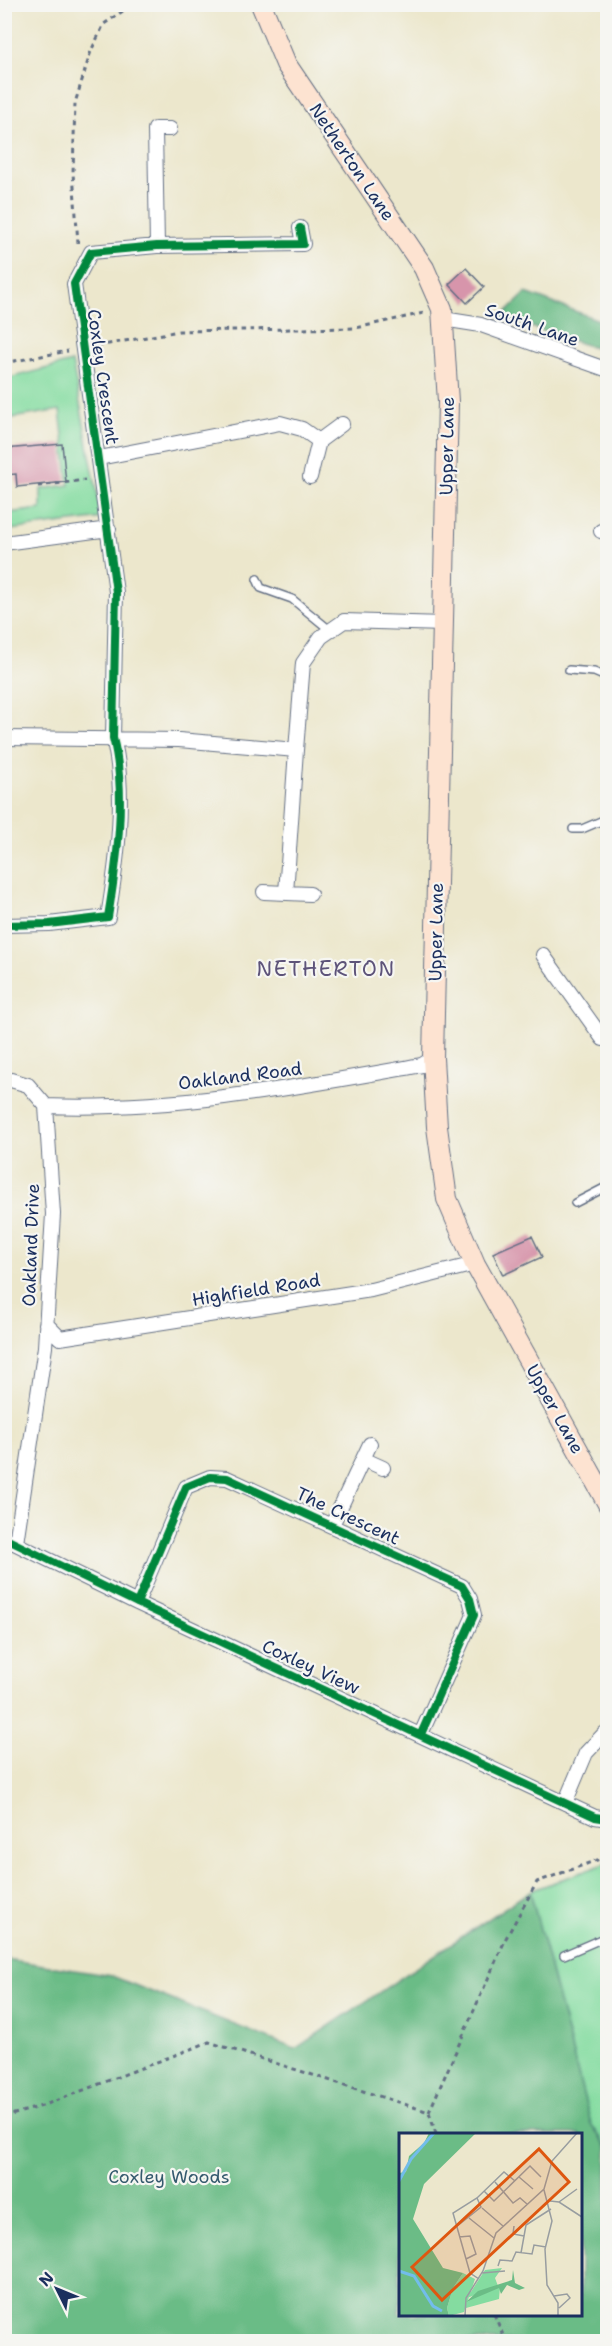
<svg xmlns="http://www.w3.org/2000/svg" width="612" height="2346" viewBox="0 0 612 2346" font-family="'Shantell Sans',sans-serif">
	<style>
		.green { fill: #84dca0; stroke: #50867f; stroke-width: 1.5 }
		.forest { fill: #6bbc86; stroke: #437672; stroke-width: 1.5; fill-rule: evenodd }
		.building { fill: #d795ab }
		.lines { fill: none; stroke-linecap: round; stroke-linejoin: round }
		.service-casing { stroke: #646f84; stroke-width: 10 }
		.minor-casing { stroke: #646f84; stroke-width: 16 }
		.secondary-casing { stroke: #646f84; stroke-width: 22 }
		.path { stroke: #646f84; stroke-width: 3; stroke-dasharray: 4.5 4.5; stroke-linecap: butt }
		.service { stroke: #fff; stroke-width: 7 }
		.minor { stroke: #fff; stroke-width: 14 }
		.secondary { stroke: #fde3d1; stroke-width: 20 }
		.cycleway-casing { stroke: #f6f6f2; stroke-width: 11 }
		.cycleway { stroke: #00873e; stroke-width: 8 }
		.labels { text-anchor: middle; stroke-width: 4.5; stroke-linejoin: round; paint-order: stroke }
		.street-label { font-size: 18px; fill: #1b2f5e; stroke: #f6f6f2 }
		.park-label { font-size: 18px; fill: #355a6e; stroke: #f6f6f2 }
		.quarter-label { font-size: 21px; letter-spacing: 1.5px; fill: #5d5379; stroke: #f6f6f2 }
		.inset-river { fill: none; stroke: #72bdeb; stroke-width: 3 }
		.inset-road { fill: none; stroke: #989da0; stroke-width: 1.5 }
		.view { fill: #de5710; fill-opacity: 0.15; stroke: #de5710; stroke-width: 3 }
		.inset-edge { fill: none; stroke: #1b2f5e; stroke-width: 3 }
	</style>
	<rect width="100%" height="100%" fill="#f6f6f2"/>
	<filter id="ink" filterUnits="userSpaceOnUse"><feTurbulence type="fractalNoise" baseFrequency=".0167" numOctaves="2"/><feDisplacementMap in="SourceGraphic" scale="12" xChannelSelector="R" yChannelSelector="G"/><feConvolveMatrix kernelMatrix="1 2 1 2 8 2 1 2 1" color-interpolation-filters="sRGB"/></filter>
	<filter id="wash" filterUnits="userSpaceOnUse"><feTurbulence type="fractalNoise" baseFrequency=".008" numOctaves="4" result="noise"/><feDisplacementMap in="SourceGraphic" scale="24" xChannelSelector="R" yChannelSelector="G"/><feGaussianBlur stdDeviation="1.35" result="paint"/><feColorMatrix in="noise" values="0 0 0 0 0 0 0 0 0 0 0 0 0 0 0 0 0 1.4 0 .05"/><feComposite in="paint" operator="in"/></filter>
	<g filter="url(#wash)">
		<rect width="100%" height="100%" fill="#ece7cc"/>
		<path class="green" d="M72 362 102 518 10 530 9 513 41 509V489L69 485 60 410 5 419V379Z
			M607 1863V2147L591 2124 530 1891Z"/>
		<path class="forest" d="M526 293 607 323V352L501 317Z
			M530 1891 591 2124 607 2147V2341H5V1959L112 1976 295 2049ZM400 2134H580V2314H400Z"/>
		<g id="blocks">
			<path class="building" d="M466 268 484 287 467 303 449 284Z
				M62 444 66 482 17 487 16 474 4 475V449Z
				M532 1236 542 1257 503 1275 493 1253Z"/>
		</g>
	</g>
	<g filter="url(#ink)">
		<use href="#blocks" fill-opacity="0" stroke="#646f84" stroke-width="1.5"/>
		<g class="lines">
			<g class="service-casing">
				<path id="service" d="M257 579 261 588 292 599 331 631
					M569 670 594 672 608 678
					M573 829H582L608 818
					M575 1203 608 1186
					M564 1955 608 1936"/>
			</g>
			<g class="minor-casing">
				<path id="minor" d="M157 246 155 129H170
					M443 319 481 325 608 370
					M99 458 280 423 302 429 319 441 342 424
					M310 477 319 441
					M601 531 608 533
					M4 543 109 529
					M4 738 179 740 296 750 303 663 321 637 344 621 444 624
					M264 892 310 894
					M286 893 296 750
					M4 925 49 924 108 917C117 862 127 792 113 738L116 592 74 284 91 252 157 246 303 244 300 228
					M543 955 603 1039 608 1036
					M4 1078 28 1085 46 1106 53 1214 45 1347 16 1543
					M46 1106C173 1111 298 1087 422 1065L433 1058
					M46 1324 60 1338 371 1290 475 1264
					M363 1459 383 1468
					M332 1525 370 1444
					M4 1538 137 1603 595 1817 608 1819
					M137 1603 186 1487 210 1477 227 1478 462 1586 470 1599 474 1615 421 1734
					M565 1803 586 1753 605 1733"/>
			</g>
			<g class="secondary-casing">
				<path id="secondary" d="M261 4 286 64 424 268 442 309 448 402 433 1058 437 1127 447 1199 475 1264 608 1504"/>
			</g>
			<path class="path" d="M78 243 73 173 75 103 91 51 104 24 133 4
				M98 346 179 331 356 328 424 313
				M4 363 68 351
				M38 486 85 480
				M429 2112 506 1938 537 1882 608 1856
				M4 2117 42 2106 209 2042 429 2112 436 2134
				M494 2314 506 2342"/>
			<use href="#service" class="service"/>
			<use href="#minor" class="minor"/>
			<use href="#secondary" class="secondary"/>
			<g class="cycleway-casing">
				<path id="cycleway" d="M4 925 49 924 108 917C117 862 127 792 113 738L116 592 74 284 91 252 157 246 303 244 300 228
					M4 1538 137 1603 595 1817 608 1819
					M137 1603 186 1487 210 1477 227 1478 462 1586 470 1599 474 1615 421 1734"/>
			</g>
			<use href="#cycleway" class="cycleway"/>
		</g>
	</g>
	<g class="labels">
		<g class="street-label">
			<text transform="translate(352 162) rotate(56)" y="6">Netherton Lane</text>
			<text transform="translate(532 325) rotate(19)" y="6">South Lane</text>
			<text transform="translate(103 377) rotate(82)" y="6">Coxley Crescent</text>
			<text transform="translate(447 446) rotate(-89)" y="6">Upper Lane</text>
			<text transform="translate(436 932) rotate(-89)" y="6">Upper Lane</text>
			<text transform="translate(240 1076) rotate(-7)" y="6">Oakland Road</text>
			<text transform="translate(31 1245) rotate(-88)" y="6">Oakland Drive</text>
			<text transform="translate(256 1290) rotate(-9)" y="6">Highfield Road</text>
			<text transform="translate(555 1409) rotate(61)" y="6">Upper Lane</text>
			<text transform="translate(348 1516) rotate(25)" y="6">The Crescent</text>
			<text transform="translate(311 1667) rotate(25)" y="6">Coxley View</text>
		</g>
		<g class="park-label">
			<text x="169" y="2183">Coxley Woods</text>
		</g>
		<g class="quarter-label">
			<text x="326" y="976">NETHERTON</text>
		</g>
	</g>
	<g transform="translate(399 2133)">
		<rect width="183" height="183" fill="#ece7cc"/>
		<path d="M103 135 96 145 99 153 68 165 86 137ZM64 140 76 146 65 179 50 183 48 175 54 155ZM101 154 100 166 67 175V169L80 161Z" fill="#84dca0"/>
		<path d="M30 0H77L25 51 14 86 44 135 64 140 54 155 48 175 50 183H0V40L7 39 10 23 25 10ZM114 137 116 150 126 155 120 157 108 152 102 161 100 155 67 169 79 158 113 147Z" fill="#6bbc86"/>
		<path class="inset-river" d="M0 48 12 26 35 0M0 138 15 143 34 173 43 178"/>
		<path class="inset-road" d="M120 44 134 56M96 49 114 70 121 65 128 71M145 57 153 88 146 116 148 152 159 170V183M85 58 95 68 131 33 142 44M151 68 160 69 183 84M160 69 178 56M83 75 104 93M70 85 95 105M115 93 114 101 125 103M57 94 82 74 78 65M60 104 71 103 77 121 67 126M122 120 127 92 152 76M99 133 101 127 113 128 117 119 133 121 135 112 147 114M83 140 106 138M80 146 71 140 54 80 78 65 105 39 116 48M155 163 168 161 171 165 160 175M66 183 67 165 84 138 97 100 145 56 153 28 178 0"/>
		<path class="view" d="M140 16 170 49 43 167 13 134Z"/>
		<rect width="183" height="183" class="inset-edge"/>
	</g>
	<rect width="612" height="2346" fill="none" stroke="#f6f6f2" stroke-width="24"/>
	<g transform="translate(57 2289) rotate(313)" stroke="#f6f6f2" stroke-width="4.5" paint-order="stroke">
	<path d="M0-4.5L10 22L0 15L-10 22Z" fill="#1b2f5e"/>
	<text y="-9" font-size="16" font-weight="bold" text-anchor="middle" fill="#1b2f5e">N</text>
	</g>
</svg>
